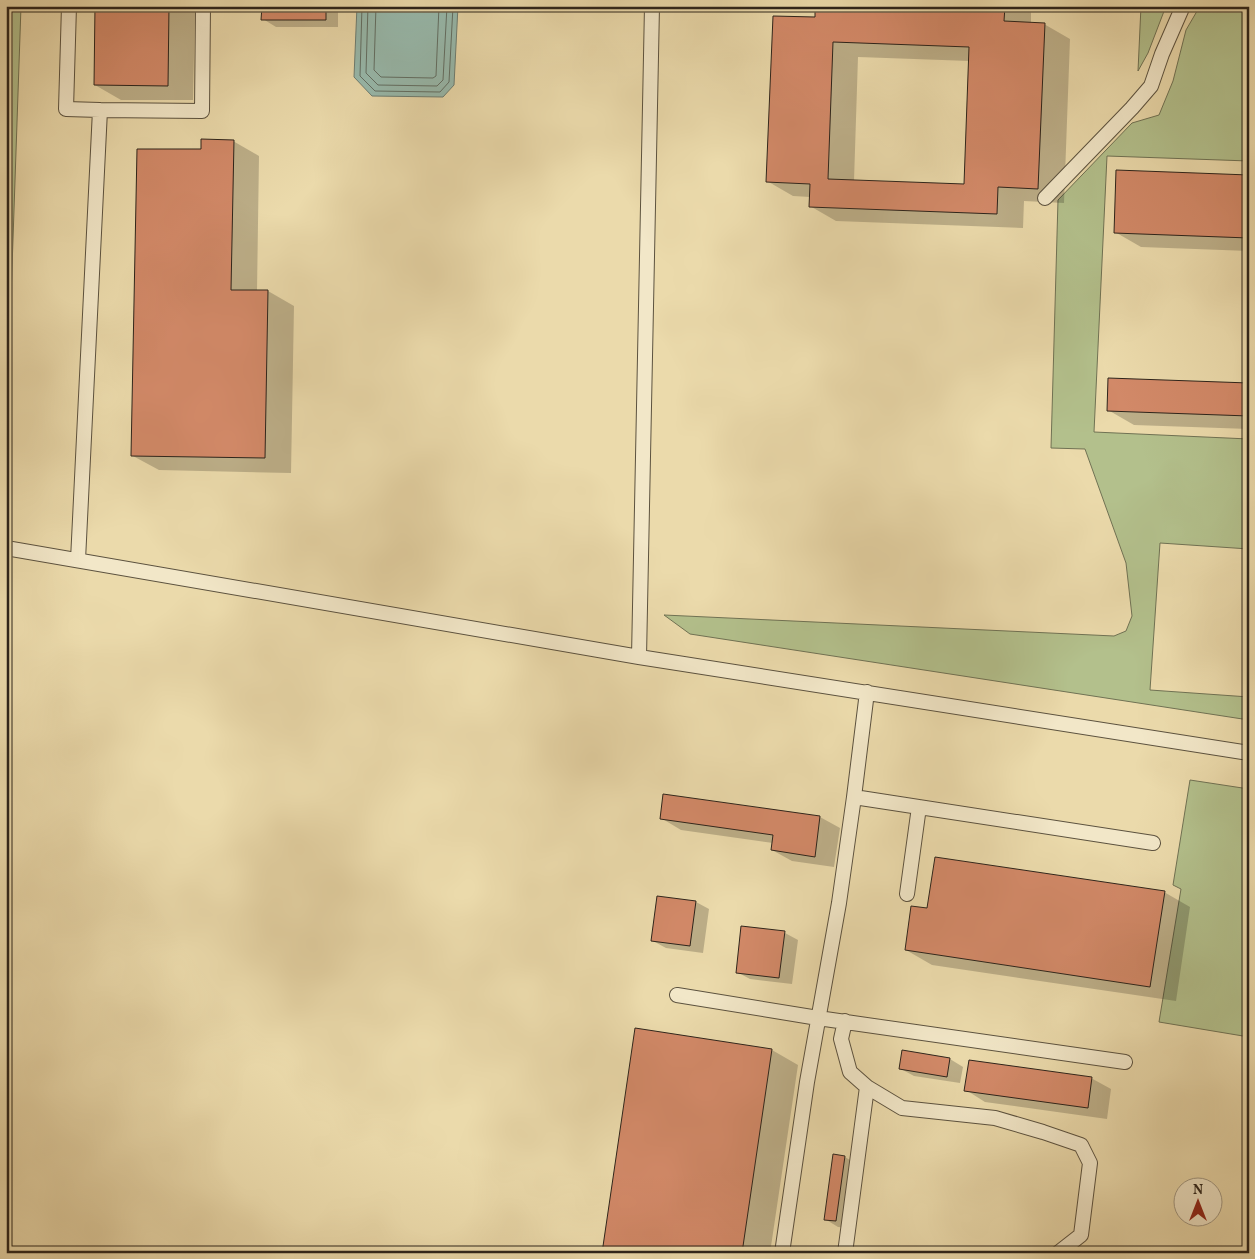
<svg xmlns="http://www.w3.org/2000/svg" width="1255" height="1259" viewBox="0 0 1255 1259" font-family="Vollkorn,serif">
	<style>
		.green { fill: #b3c08c; stroke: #707254 }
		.water { fill: #98baad; stroke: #6d7e73 }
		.shadow { fill: #0003; fill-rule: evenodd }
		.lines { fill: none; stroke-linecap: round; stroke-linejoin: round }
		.shore { stroke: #626f64; stroke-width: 1 }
		.building { fill: #d28968; stroke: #2d241b; fill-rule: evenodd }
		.lane-casing { stroke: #5c523f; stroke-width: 16 }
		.lane { stroke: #f2e7c8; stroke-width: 14 }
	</style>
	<rect width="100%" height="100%" fill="#ebdaab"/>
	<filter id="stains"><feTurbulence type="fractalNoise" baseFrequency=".004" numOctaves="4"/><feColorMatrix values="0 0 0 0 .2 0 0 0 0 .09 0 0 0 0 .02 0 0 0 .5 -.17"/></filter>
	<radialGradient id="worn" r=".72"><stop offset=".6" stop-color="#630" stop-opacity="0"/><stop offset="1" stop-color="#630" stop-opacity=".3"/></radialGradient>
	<path class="green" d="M6 6H21L6 443Z
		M1141 6H1166L1148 53 1138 71Z
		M1200 6H1249V161L1107 156 1094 432 1249 439V549L1160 543 1150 690 1249 697V720L690 634 664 615 1114 636 1126 631 1132 616 1126 563 1085 449 1051 448 1058 200 1132 123 1159 115 1173 81 1186 30Z
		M1190 780 1249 789V1037L1159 1022 1181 889 1173 885Z"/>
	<path class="water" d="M357 6H458L454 85 443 97 372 96 354 77Z"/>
	<path class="shadow" d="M97 6H195L193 100H121L95 85Z
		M263 6H338V27H276L263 19Z
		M817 6H1031V23L1044 24 1070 39 1064 203 1024 201 1023 228 836 221 810 206V197L793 196 767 181 816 19ZM858 57 970 61 965 185 854 181Z
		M233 141 259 156 257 291H268L294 306 291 473 159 470 133 456Z
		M1249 176V251L1141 247 1115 232Z
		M1249 385V429L1134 425 1108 410Z
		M664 795 820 817 840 828 834 867 792 861 772 850 773 843 681 830 661 818Z
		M1164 892 1190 907 1176 1001 932 965 906 950 928 910Z
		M696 902 709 909 703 953 666 948 653 941Z
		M785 933 798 940 792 984 750 979 737 972Z
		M772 1050 798 1065 770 1253H603Z
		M903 1052 950 1059 963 1067 960 1083 914 1076 901 1069Z
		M1091 1078 1111 1089 1107 1119 985 1102 966 1090Z
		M845 1157 858 1165 849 1228 838 1227 825 1219Z"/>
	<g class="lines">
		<path class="shore" d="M362 6 360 76 375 91 440 92 449 82 453 6
			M368 6 366 73 378 85 437 86 443 80 447 6
			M376 6 374 70 381 77 433 78 436 76 439 6"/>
	</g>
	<path class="building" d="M95 6H169L168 86 94 85Z
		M262 6H326V20H261Z
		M815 6H1005L1004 21 1045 23 1038 189 998 187 997 214 809 207 810 184 766 182 773 16 815 17ZM833 42 969 47 964 184 828 179Z
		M201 139 234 140 231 290H268L265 458 131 456 137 149H201Z
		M1116 170 1249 175V238L1114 233Z
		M1108 378 1249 383V416L1107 411Z
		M663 794 820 816 815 857 771 850 773 835 660 819Z
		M935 857 1165 891 1150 987 905 950 911 906 927 908Z
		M657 896 696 901 690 946 651 941Z
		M741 926 785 931 779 978 736 973Z
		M635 1028 772 1049 742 1253H602Z
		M902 1050 950 1058 947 1077 899 1069Z
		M969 1060 1092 1077 1088 1108 964 1091Z
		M833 1154 845 1156 836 1221 824 1220Z"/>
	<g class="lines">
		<g class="lane-casing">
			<path id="lane" d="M69 6 66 109 100 110
				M1045 198 1132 108 1151 86 1162 54 1183 6
				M6 548 639 657 1249 753
				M78 560 100 110 202 111 203 6
				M639 657 652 6
				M867 692 854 797 1153 843
				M907 894 919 807
				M677 995 818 1018 1125 1062
				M845 1021 841 1039 850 1072 867 1087 902 1108 995 1118 1043 1132 1081 1145 1090 1163 1081 1235 1058 1253
				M782 1253 807 1082 839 903 854 797
				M845 1253 867 1087"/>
		</g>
		<use href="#lane" class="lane"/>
	</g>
	<rect width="1255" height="1259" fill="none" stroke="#ebdaab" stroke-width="25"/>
	<rect x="8" y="8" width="1240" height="1244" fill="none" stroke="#2d241b" stroke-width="2.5"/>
	<rect x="12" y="12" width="1230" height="1234" fill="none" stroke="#2d241b"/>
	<g transform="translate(1198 1202)"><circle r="24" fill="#f2e7c8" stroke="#a39983"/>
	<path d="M0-4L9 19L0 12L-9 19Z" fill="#8f2418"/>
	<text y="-8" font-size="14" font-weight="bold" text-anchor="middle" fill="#2d241b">N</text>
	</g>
	<rect width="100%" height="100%" filter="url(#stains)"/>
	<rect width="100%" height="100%" fill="url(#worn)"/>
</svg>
